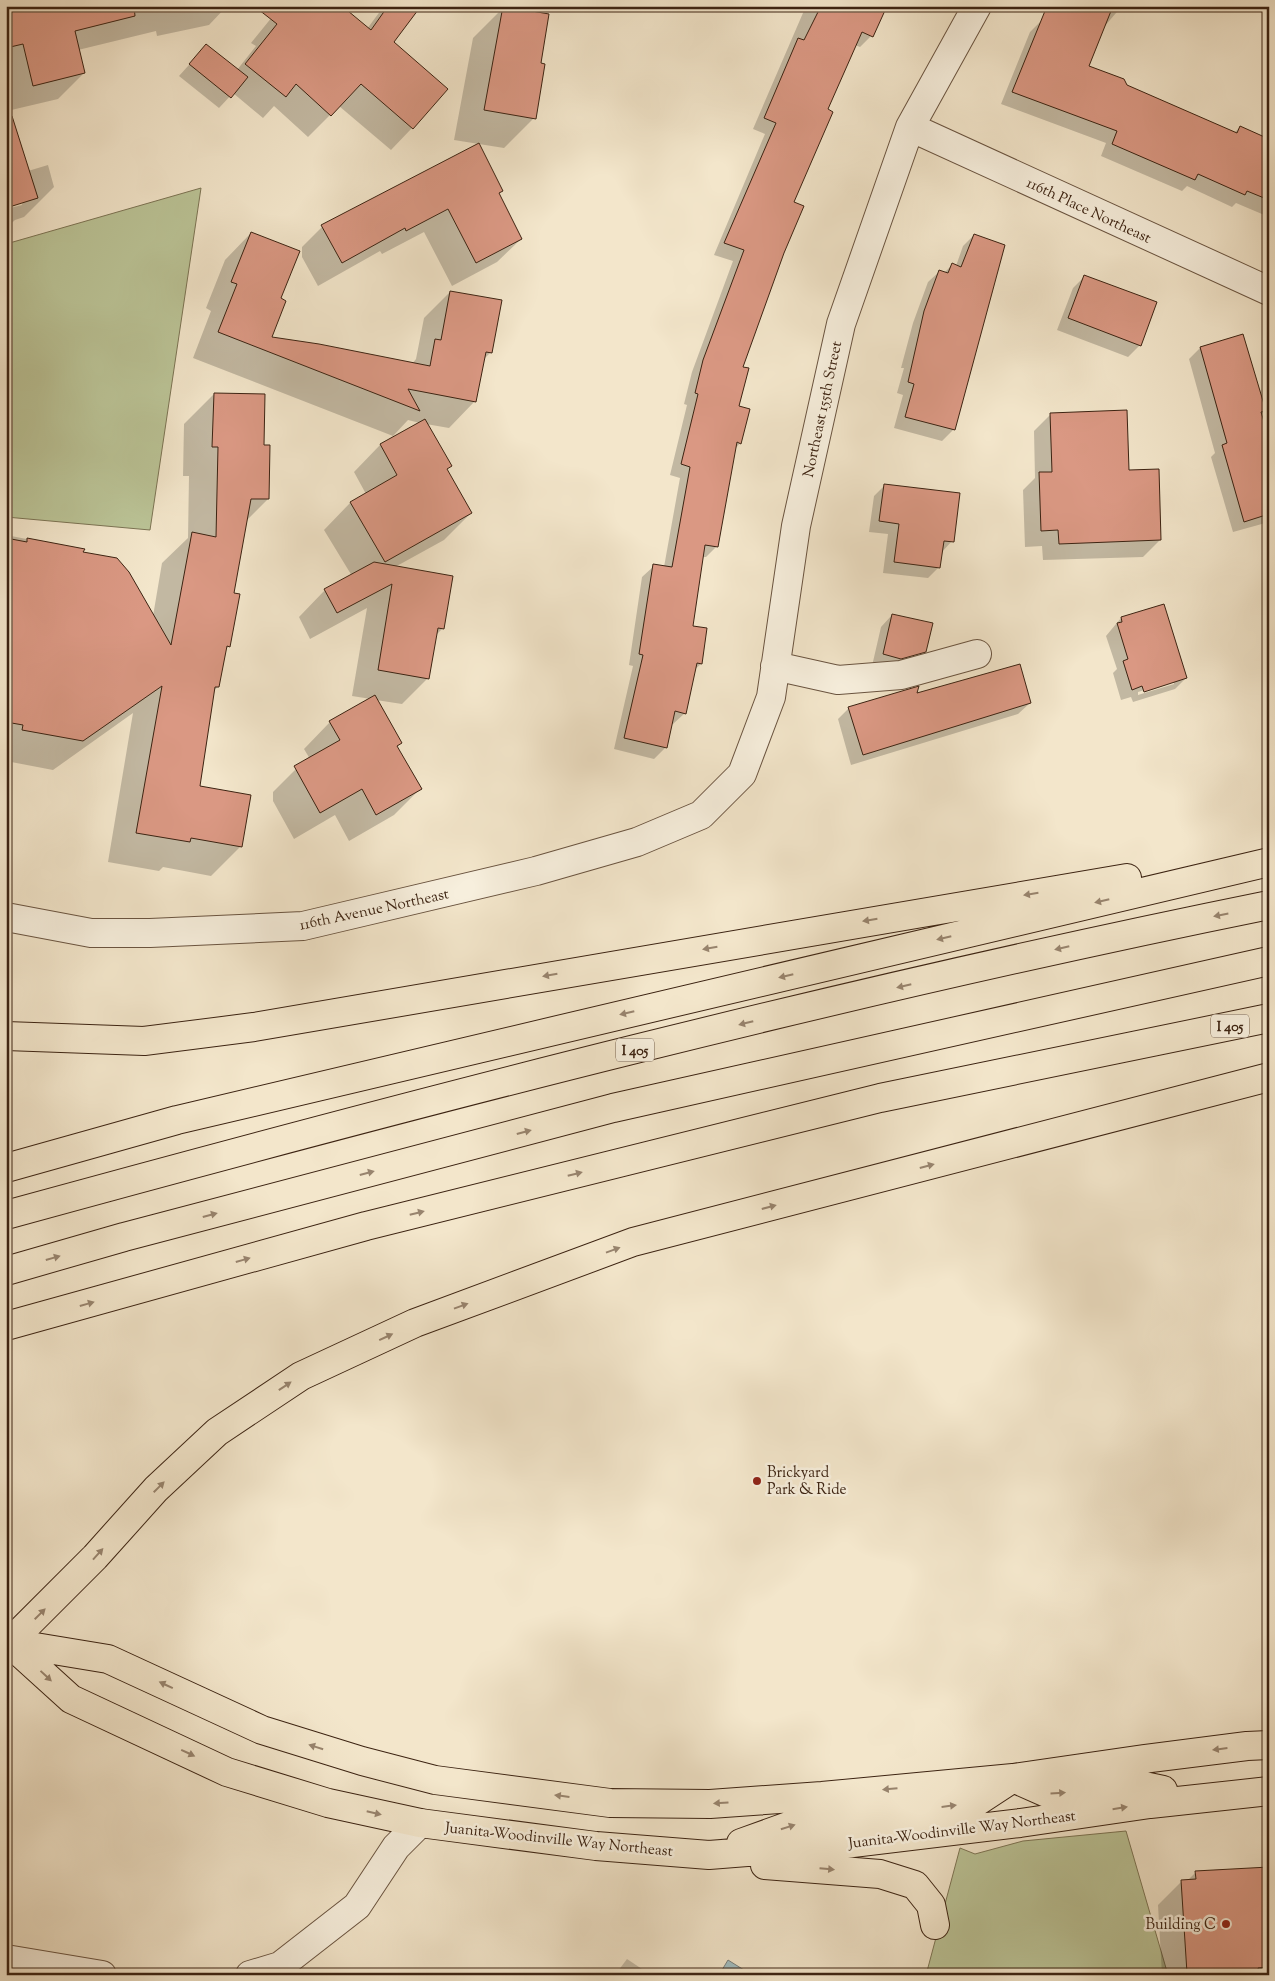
<svg xmlns="http://www.w3.org/2000/svg" width="1275" height="1981" viewBox="0 0 1275 1981" font-family="'Sorts Mill Goudy',serif">
	<style>
		.green { fill: #bbc497; stroke: #7c7454 }
		.water { fill: #a1bdc1; stroke: #797f7b }
		.shadow { fill: #0003; fill-rule: evenodd }
		.building { fill: #da9883; stroke: #3c2312 }
		.lines { fill: none; stroke-linecap: round; stroke-linejoin: round }
		.minor-casing { stroke: #6a5440; stroke-width: 30 }
		.major-casing { stroke: #3c2312; stroke-width: 30 }
		.highway-casing { stroke: #3c2312; stroke-width: 30 }
		.minor { stroke: #f7efdd; stroke-width: 28 }
		.major { stroke: #f3e6cb; stroke-width: 28 }
		.highway { stroke: #f3e6cb; stroke-width: 28 }
		.oneway { fill: #98846e }
		.poi-dot { fill: #8f2418; stroke: #f7efdd; stroke-width: 2 }
		.labels { text-anchor: middle; stroke-width: 5; stroke-linejoin: round; paint-order: stroke }
		.shield { fill: #f7efdd; stroke: #74604f; stroke-width: 1 }
		.shield-label { font-size: 14px; font-weight: bold; fill: #3c2312 }
		.street-label { font-size: 15px; fill: #3c2312; stroke: #f7efdd }
		.poi-label { font-size: 15px; fill: #3c2312; stroke: #f7efdd; text-anchor: start }
	</style>
	<rect width="100%" height="100%" fill="#f3e6cb"/>
	<filter id="stains"><feTurbulence type="fractalNoise" baseFrequency=".004" numOctaves="4"/><feColorMatrix values="0 0 0 0 .2 0 0 0 0 .09 0 0 0 0 .02 0 0 0 .5 -.17"/></filter>
	<radialGradient id="worn" r=".72"><stop offset=".6" stop-color="#630" stop-opacity="0"/><stop offset="1" stop-color="#630" stop-opacity=".3"/></radialGradient>
	<path class="green" d="M201 188 150 530 6 517V244Z
		M1126 1831 1168 1975H926L960 1848 975 1854 1023 1841Z"/>
	<path class="water" d="M728 1960 752 1975H719Z"/>
	<path class="shadow" d="M6 6H227L209 25 157 36 156 31 78 50 84 73 58 99 7 111Z
		M281 6 367 29 384 6H420L392 42 412 128 391 150 339 106 308 137 274 106 263 118 233 93 219 108 179 76 206 46 237 70 256 46 251 43Z
		M806 6 871 36 860 47 855 45 826 110 792 203 783 253 741 368 738 407 740 443 735 449 717 546 706 557H702L691 628 701 664 694 670 685 713 673 724H671L665 748 654 759 614 749 633 666 629 665 642 577 654 566 664 567 680 478 670 475 687 405 684 404 692 372 733 261 714 255 765 134 753 129Z
		M1050 6H1122L1104 27 1088 67 1126 86 1234 133 1240 127 1267 140 1269 138V217L1236 203 1232 207 1187 186 1182 191 1101 156 1106 143 1001 104 1030 32 1041 21Z
		M504 7 539 64 534 118 504 148 454 140 473 38Z
		M48 165 54 187 24 217 15 220 6 228V209L22 205 28 171Z
		M502 191 498 194 521 239 497 262 452 286 424 232 382 254 380 251 318 286 302 257V247L326 223Z
		M251 233 279 299 270 339 412 364 416 359 424 318 450 292 491 352 483 360 475 401 449 428 426 424 450 466 446 470 471 513 444 540 395 567 442 629 436 635 428 678 402 704 376 700 401 743 397 747 420 789 394 815 349 841 335 815 294 839 273 801V792L300 765 310 759 304 749 330 722 371 699 352 696 367 608 310 639 299 617 325 590 352 576 324 530 350 503 366 494 354 472 380 445 420 423 408 420 393 436 193 358 211 311 206 308 225 260Z
		M974 235 1003 246 953 430 942 441 894 428 903 395 897 393 904 368H901L913 323 928 282 940 271 944 273 952 265 956 266 963 246Z
		M1085 276 1155 303 1139 346 1128 357 1057 330 1073 288Z
		M1200 348 1265 411 1261 415 1269 442V522L1233 532 1211 457 1215 453 1189 359Z
		M214 394 263 446 268 499 246 521 232 594 229 646 225 650 218 687 213 691 199 787 241 846 211 876 163 867 159 871 108 862 133 713 53 770 6 761V535L83 550 82 553 153 616 162 563 188 538 189 476H183L184 424Z
		M1051 414 1128 471 1160 540 1143 557 1043 560 1042 546 1025 547 1023 490 1035 478 1034 431Z
		M885 485 952 541 941 553 939 567 928 578 883 573 888 534 869 532 874 496Z
		M892 615 925 651 914 663 872 666 881 627Z
		M1121 618 1186 678 1175 689 1133 702 1131 697 1121 700 1113 673 1117 669 1106 636ZM1174 681V684L1138 695V692Z
		M915 695 1030 703 1018 714 851 765 838 719 849 708Z
		M1269 1867V1975H1162L1158 1905 1182 1881H1187L1196 1872Z
		M627 1959 651 1975H615Z"/>
	<path class="building" d="M6 6H134L135 16 75 31 85 73 33 86 23 44 6 48Z
		M254 6H342L371 30 388 6H421L394 42 448 89 413 129 361 84 331 116 296 84 286 97 245 64 277 24Z
		M503 6 549 14 541 63 545 64 536 119 484 110Z
		M804 6H887L873 37 862 32 828 109 833 112 794 202 804 206 784 253 743 367 749 368 739 406 750 409 741 444 737 442 718 547 705 545 693 626 707 628 702 664 697 663 686 714 675 711 667 748 624 738 643 655 639 654 653 564 672 567 690 467 681 464 698 394 695 393 703 360 744 250 724 243 776 123 764 118 798 38 804 40 818 12Z
		M1047 6H1113L1089 66 1124 79 1127 85 1237 133 1240 126 1269 139V200L1247 191 1245 195 1198 174 1195 180 1112 144 1117 131 1012 92Z
		M206 44 248 77 231 98 189 64Z
		M12 116 38 198 6 208V117Z
		M479 143 503 191 499 193 522 239 476 263 448 209 406 231 405 228 342 263 321 225Z
		M251 232 300 251 281 298 286 301 272 337 319 344 430 366 435 339 441 340 450 291 502 300 492 353 486 352 476 402 408 389 420 411 218 332 237 284 231 282Z
		M974 234 1005 245 955 430 905 417 914 384 908 382 924 311 939 270 948 273 952 263 961 267Z
		M1084 275 1157 302 1141 346 1068 318Z
		M1243 334 1266 411 1261 412 1269 438V514L1244 522 1222 445 1227 443 1200 347Z
		M214 393 265 394 264 445H270L269 499H251L234 593 240 594 230 647 227 646 219 687H215L200 786 251 795 242 847 191 838 190 842 136 833 162 686 83 741 22 730 23 725 6 722V689L11 661 6 660V538L27 542V538L85 549 83 552 117 558 129 572 171 645 192 532 216 537 218 447H212Z
		M1127 410 1129 470 1159 469 1161 540 1059 544 1058 530 1041 531 1039 472H1052L1050 413Z
		M425 419 452 466 447 469 472 513 385 562 350 502 397 475 380 444Z
		M884 484 960 493 954 542 944 541 940 568 894 562 899 524 879 521Z
		M374 562 453 576 444 629 438 628 429 679 378 670 392 584 337 613 324 589Z
		M1164 604 1187 678 1144 692 1142 686 1132 690 1123 661 1128 659 1117 623 1122 622 1121 617Z
		M892 614 933 623 926 652 901 659 883 654Z
		M1020 664 1031 703 863 755 848 707 919 686 917 693Z
		M375 695 402 743 397 746 422 789 376 815 362 789 320 813 294 766 340 740 329 721Z
		M1269 1867V1967L1258 1968 1259 1975H1228V1971L1187 1973 1181 1880 1196 1879 1195 1871Z"/>
	<g class="lines">
		<g class="minor-casing">
			<path id="minor" d="M910 127 1269 291
				M775 666 838 680 901 675 977 654
				M6 917 91 933H150L303 926 536 871 637 842 701 815 742 774 771 697 796 526 841 324 910 127 977 6
				M6 1959 102 1975
				M250 1975 280 1966 357 1906 396 1847 420 1823"/>
		</g>
		<g class="major-casing">
			<path id="major" d="M6 1640 71 1699 227 1772 328 1803 420 1823 596 1846 709 1855 836 1845 1020 1823 1150 1804 1269 1791
				M11 1643 108 1659 262 1730 362 1761 435 1780 610 1803 710 1804 822 1796 1013 1778 1144 1759 1247 1746 1269 1745
				M1013 1778 1049 1794 1144 1786 1163 1790
				M741 1843 794 1824 975 1803 1010 1780
				M765 1865 880 1874 915 1885 931 1905 935 1925"/>
		</g>
		<g class="highway-casing">
			<path id="highway" d="M6 1036 144 1041 254 1027 1127 878
				M6 1168 177 1120 1269 862
				M6 1215C424 1100 844 991 1269 905
				M6 1271 124 1237 613 1108 1269 961
				M6 1326 366 1226 880 1098 1269 1018
				M6 1646 95 1557 156 1489 217 1432 301 1376 415 1323 633 1242 1269 1077"/>
		</g>
		<use href="#minor" class="minor"/>
		<use href="#major" class="major"/>
		<use href="#highway" class="highway"/>
	</g>
	<defs><path id="oneway-solid" d="M-6-.8H1V-3.2L6.5 0L1 3.2V.8H-6Z" transform="scale(1.25)"/></defs>
	<g class="oneway">
		<use href="#oneway-solid" transform="translate(1031 894) rotate(171)"/>
		<use href="#oneway-solid" transform="translate(1102 901) rotate(167)"/>
		<use href="#oneway-solid" transform="translate(1221 915) rotate(169)"/>
		<use href="#oneway-solid" transform="translate(870 920) rotate(171)"/>
		<use href="#oneway-solid" transform="translate(944 938) rotate(167)"/>
		<use href="#oneway-solid" transform="translate(710 948) rotate(170)"/>
		<use href="#oneway-solid" transform="translate(1062 948) rotate(167)"/>
		<use href="#oneway-solid" transform="translate(550 975) rotate(170)"/>
		<use href="#oneway-solid" transform="translate(786 976) rotate(167)"/>
		<use href="#oneway-solid" transform="translate(904 986) rotate(167)"/>
		<use href="#oneway-solid" transform="translate(627 1013) rotate(167)"/>
		<use href="#oneway-solid" transform="translate(746 1023) rotate(166)"/>
		<use href="#oneway-solid" transform="translate(524 1132) rotate(-15)"/>
		<use href="#oneway-solid" transform="translate(927 1166) rotate(-15)"/>
		<use href="#oneway-solid" transform="translate(367 1173) rotate(-15)"/>
		<use href="#oneway-solid" transform="translate(575 1174) rotate(-14)"/>
		<use href="#oneway-solid" transform="translate(769 1207) rotate(-15)"/>
		<use href="#oneway-solid" transform="translate(417 1213) rotate(-14)"/>
		<use href="#oneway-solid" transform="translate(210 1215) rotate(-15)"/>
		<use href="#oneway-solid" transform="translate(613 1250) rotate(-20)"/>
		<use href="#oneway-solid" transform="translate(53 1258) rotate(-16)"/>
		<use href="#oneway-solid" transform="translate(243 1260) rotate(-16)"/>
		<use href="#oneway-solid" transform="translate(87 1304) rotate(-16)"/>
		<use href="#oneway-solid" transform="translate(461 1306) rotate(-20)"/>
		<use href="#oneway-solid" transform="translate(386 1337) rotate(-25)"/>
		<use href="#oneway-solid" transform="translate(285 1386) rotate(-34)"/>
		<use href="#oneway-solid" transform="translate(159 1487) rotate(-45)"/>
		<use href="#oneway-solid" transform="translate(98 1554) rotate(-48)"/>
		<use href="#oneway-solid" transform="translate(40 1614) rotate(-45)"/>
		<use href="#oneway-solid" transform="translate(46 1676) rotate(43)"/>
		<use href="#oneway-solid" transform="translate(166 1685) rotate(-155)"/>
		<use href="#oneway-solid" transform="translate(316 1747) rotate(-163)"/>
		<use href="#oneway-solid" transform="translate(1220 1749) rotate(173)"/>
		<use href="#oneway-solid" transform="translate(188 1753) rotate(25)"/>
		<use href="#oneway-solid" transform="translate(890 1789) rotate(175)"/>
		<use href="#oneway-solid" transform="translate(1058 1793) rotate(-4)"/>
		<use href="#oneway-solid" transform="translate(562 1796) rotate(-173)"/>
		<use href="#oneway-solid" transform="translate(721 1803) rotate(176)"/>
		<use href="#oneway-solid" transform="translate(949 1806) rotate(-7)"/>
		<use href="#oneway-solid" transform="translate(1120 1808) rotate(-9)"/>
		<use href="#oneway-solid" transform="translate(374 1813) rotate(13)"/>
		<use href="#oneway-solid" transform="translate(788 1827) rotate(-18)"/>
		<use href="#oneway-solid" transform="translate(827 1869) rotate(5)"/>
	</g>
	<g class="poi-dot">
		<circle cx="757" cy="1481" r="5"/>
		<circle cx="1226" cy="1924" r="5"/>
	</g>
	<g class="labels">
		<g class="shield">
			<rect x="1211" y="1014.5" width="38" height="23" rx="4"/>
			<rect x="616" y="1038.5" width="38" height="23" rx="4"/>
		</g>
		<g class="shield-label">
			<text x="1230" y="1031">I 405</text>
			<text x="635" y="1055">I 405</text>
		</g>
		<g class="street-label">
			<text transform="translate(1089 210) rotate(25)" y="5">116th Place Northeast</text>
			<text transform="translate(822 409) rotate(-78)" y="5">Northeast 155th Street</text>
			<text transform="translate(374 909) rotate(-12)" y="5">116th Avenue Northeast</text>
			<text transform="translate(962 1829) rotate(-7)" y="5">Juanita-Woodinville Way Northeast</text>
			<text transform="translate(559 1839) rotate(6)" y="5">Juanita-Woodinville Way Northeast</text>
		</g>
		<g class="poi-label">
			<text x="767" y="1477">Brickyard<tspan x="767" dy="17">Park &amp; Ride</tspan></text>
			<text x="1216" y="1929" text-anchor="end">Building C</text>
		</g>
	</g>
	<rect width="1275" height="1981" fill="none" stroke="#f3e6cb" stroke-width="25"/>
	<rect x="8" y="8" width="1260" height="1966" fill="none" stroke="#3c2312" stroke-width="2.5"/>
	<rect x="12" y="12" width="1250" height="1956" fill="none" stroke="#3c2312"/>
	<rect width="100%" height="100%" filter="url(#stains)"/>
	<rect width="100%" height="100%" fill="url(#worn)"/>
</svg>
